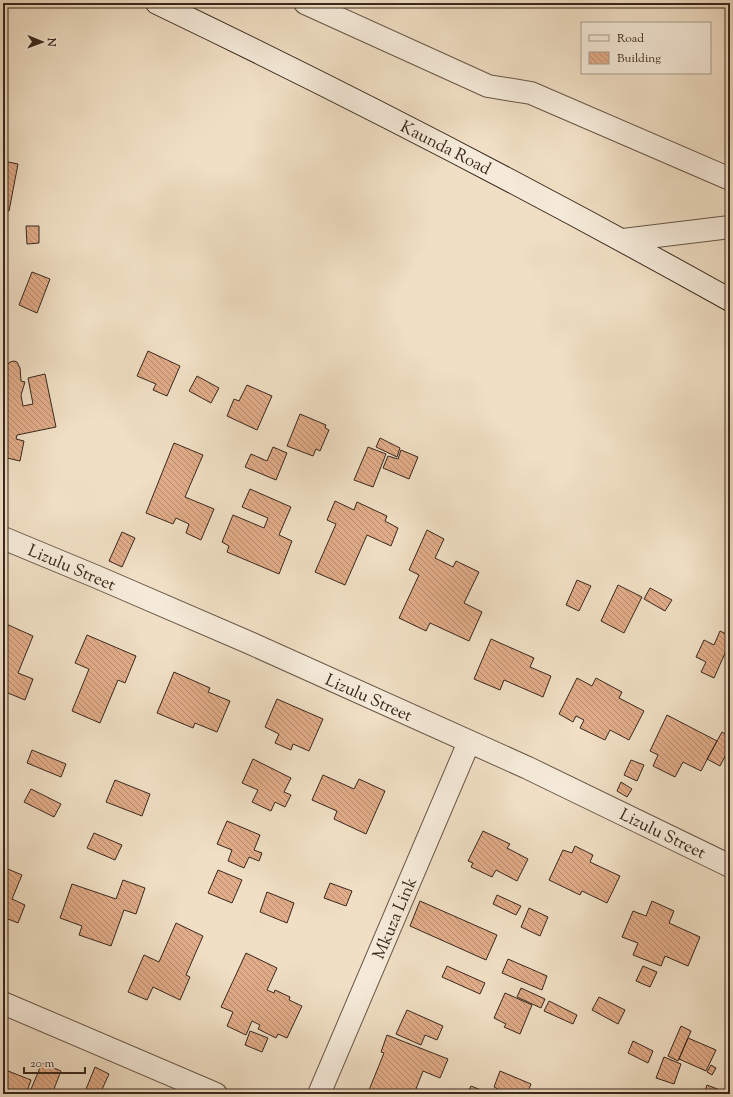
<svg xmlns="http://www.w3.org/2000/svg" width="733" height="1097" viewBox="0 0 733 1097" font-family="'Sorts Mill Goudy',serif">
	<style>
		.building { fill: url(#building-back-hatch); stroke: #39271c }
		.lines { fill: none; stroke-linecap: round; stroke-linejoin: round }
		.minor-casing { stroke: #675546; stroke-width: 24 }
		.secondary-casing { stroke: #39271c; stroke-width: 24 }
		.minor { stroke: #f5ead9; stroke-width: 22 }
		.secondary { stroke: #f5ead9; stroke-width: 22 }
		.labels { text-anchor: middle; stroke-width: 4; stroke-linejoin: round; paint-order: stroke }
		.street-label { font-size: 17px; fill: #39271c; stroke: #f5ead9 }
	</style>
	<defs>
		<pattern id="building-back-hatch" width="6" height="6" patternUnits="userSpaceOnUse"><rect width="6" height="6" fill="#e1ac89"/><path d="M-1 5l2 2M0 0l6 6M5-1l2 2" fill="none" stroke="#b78c6f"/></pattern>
	</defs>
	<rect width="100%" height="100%" fill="#f0dfc4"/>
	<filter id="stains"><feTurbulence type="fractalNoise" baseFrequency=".005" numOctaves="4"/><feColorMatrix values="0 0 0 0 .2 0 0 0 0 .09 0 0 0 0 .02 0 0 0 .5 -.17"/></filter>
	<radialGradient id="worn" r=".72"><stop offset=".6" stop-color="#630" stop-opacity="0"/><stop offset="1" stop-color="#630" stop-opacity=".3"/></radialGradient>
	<path class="building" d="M3 161 18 164 9 211 3 210Z
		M26 226H39V243L27 244Z
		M32 272 50 279 37 313 19 305Z
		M148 351 180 366 167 396 153 390 156 384 137 376Z
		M14 361 17 362 20 368 21 381 25 382 21 395 23 406 33 404 28 378 45 374 56 427 17 435 16 439 24 441 20 461 3 457V369L10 362Z
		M197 376 219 388 211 403 189 391Z
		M247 385 272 396 257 430 227 416 234 399 239 401Z
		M300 414 326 425 325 428 329 430 320 451 316 449 313 456 287 446Z
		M380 438 400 448 397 457 376 447Z
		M174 443 203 455 185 497 214 509 201 540 186 533 189 524 176 518 173 524 146 513Z
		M273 447 287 453 276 480 245 467 251 454 267 461Z
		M368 447 386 454 373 487 354 480Z
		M401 450 418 457 409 479 383 468 388 456 398 459Z
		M250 489 291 507 279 535 292 541 279 574 227 552 229 546 222 542 233 515 264 528 268 518 242 507Z
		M335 501 354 510 357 502 387 516 385 521 398 528 391 546 367 535 345 585 315 572 336 524 327 520Z
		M427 530 444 539 435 558 453 567 456 561 479 572 464 603 482 612 469 641 430 623 426 631 399 618 419 575 409 570Z
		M122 532 135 538 122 567 109 561Z
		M577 580 591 586 579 611 566 605Z
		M618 585 642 597 624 633 601 621Z
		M650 588 672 600 665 611 644 599Z
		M4 623 33 636 18 673 33 679 25 700 3 691Z
		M720 631 730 636V642L714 678 701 672 706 662 696 657 704 640 714 645Z
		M87 635 136 656 125 683 118 680 100 723 72 711 89 669 75 663Z
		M491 639 534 658 530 667 551 676 543 697 504 680 500 690 474 679Z
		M174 672 210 688 208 692 230 701 217 732 195 723 193 728 157 713Z
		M577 678 592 686 596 678 622 692 619 698 644 711 629 740 610 730 605 740 580 728 584 720 576 716 573 722 559 714Z
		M277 699 323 719 309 751 293 744 291 750 275 743 279 734 265 727Z
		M667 715 717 741 701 771 683 762 675 777 653 766 658 755 650 751Z
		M722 732 730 737V747L720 766 707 759Z
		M32 750 66 764 61 777 27 763Z
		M253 759 291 778 284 792 291 795 285 807 275 802 271 811 252 802 258 790 242 783Z
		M631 760 644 765 637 781 624 775Z
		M323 775 354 789 359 779 385 791 366 834 334 819 337 811 312 800Z
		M115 780 150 794 142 816 106 802Z
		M621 782 632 789 627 797 617 791Z
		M31 789 61 804 54 817 24 802Z
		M730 798V810L725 807Z
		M227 821 260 835 254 850 262 853 259 861 249 857 244 868 228 861 232 850 217 844Z
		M483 831 510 844 507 848 528 859 517 881 496 870 492 877 471 867 473 863 468 861Z
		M94 833 122 845 115 860 87 848Z
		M575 846 593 855 590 862 620 876 607 903 582 891 580 895 549 880 563 850 572 853Z
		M3 867 22 875 12 899 25 905 18 923 3 917Z
		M218 870 242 880 232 903 208 893Z
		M123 880 145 888 136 914 124 910 111 946 79 935 82 926 60 918 72 884 116 899Z
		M330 883 352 891 346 906 324 898Z
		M267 892 294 903 287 923 260 912Z
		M497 895 521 906 516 915 493 904Z
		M420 901 497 935 486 960 410 926Z
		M652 901 674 911 669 923 700 937 688 966 665 956 661 966 633 955 638 943 622 937 633 911 646 916Z
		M529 908 548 917 540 936 521 927Z
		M176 923 203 936 186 975 190 977 180 1000 153 987 147 1000 128 992 144 955 159 962Z
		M246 953 277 968 267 990 274 993 275 990 290 997 289 1000 302 1006 287 1038 278 1034 276 1038 258 1029 260 1025 252 1021 246 1035 227 1026 233 1012 221 1007Z
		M508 959 547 976 542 990 502 973Z
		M447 966 485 983 480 994 442 977Z
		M643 966 657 972 650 987 636 981Z
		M521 988 545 999 541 1008 517 997Z
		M505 993 532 1005 520 1034 504 1027 506 1024 494 1018Z
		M599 997 625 1010 618 1024 592 1010Z
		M549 1001 577 1015 573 1024 544 1011Z
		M407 1010 443 1026 437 1040 425 1035 421 1045 396 1034Z
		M681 1026 691 1031 678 1061 668 1056Z
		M250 1031 268 1038 262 1052 245 1045Z
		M387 1035 448 1059 440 1078 423 1071 414 1094H379L369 1090 384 1053 381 1052Z
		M688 1038 716 1050 706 1071 679 1059Z
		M633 1041 653 1051 648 1063 628 1053Z
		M664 1057 681 1064 674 1084 656 1078Z
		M42 1063 61 1071 52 1094H29Z
		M711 1065 716 1068 712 1075 707 1072Z
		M95 1067 109 1074 100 1094H84Z
		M3 1069 31 1080 26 1094H3Z
		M500 1071 531 1084 527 1094H496L498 1089 494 1087Z
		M707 1085 730 1094H704Z
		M471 1086 491 1094H467Z"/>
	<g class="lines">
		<g class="minor-casing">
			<path id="minor" d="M305 3 488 86 531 93 730 179
				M623 240 730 227
				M3 538 97 577 250 643 528 768 730 866
				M3 1003 216 1094
				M319 1094 469 742"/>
		</g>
		<g class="secondary-casing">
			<path id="secondary" d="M157 3C351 96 542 195 730 300"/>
		</g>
		<use href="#minor" class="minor"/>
		<use href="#secondary" class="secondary"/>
	</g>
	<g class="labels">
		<g class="street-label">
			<text transform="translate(446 147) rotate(27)" y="6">Kaunda Road</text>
			<text transform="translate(72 567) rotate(23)" y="6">Lizulu Street</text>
			<text transform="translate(369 697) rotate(24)" y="6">Lizulu Street</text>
			<text transform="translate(663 833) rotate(26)" y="6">Lizulu Street</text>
			<text transform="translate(394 918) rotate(-67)" y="6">Mkuza Link</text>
		</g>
	</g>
	<rect width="733" height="1097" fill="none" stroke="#f0dfc4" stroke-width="16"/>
	<rect x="4" y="4" width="725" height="1089" fill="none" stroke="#39271c" stroke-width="2"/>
	<rect x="8" y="8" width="717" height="1081" fill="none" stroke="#39271c"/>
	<rect x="581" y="22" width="130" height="52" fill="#f5ead9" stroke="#aa9c8d"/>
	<rect x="589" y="35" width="20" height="6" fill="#f5ead9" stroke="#aa9c8d"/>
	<text x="617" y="42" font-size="12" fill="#39271c">Road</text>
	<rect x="589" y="52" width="20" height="12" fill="url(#building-back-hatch)" stroke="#aa9c8d"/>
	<text x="617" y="62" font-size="12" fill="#39271c">Building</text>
	<g transform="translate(42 42) rotate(91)" stroke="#f5ead9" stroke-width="3" paint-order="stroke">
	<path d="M0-3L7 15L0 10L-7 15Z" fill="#39271c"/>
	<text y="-6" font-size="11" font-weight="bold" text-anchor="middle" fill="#39271c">N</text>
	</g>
	<path d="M24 1067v6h61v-6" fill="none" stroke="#39271c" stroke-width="2"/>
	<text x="30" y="1067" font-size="12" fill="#39271c" stroke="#f5ead9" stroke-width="3" paint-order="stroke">20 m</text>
	<rect width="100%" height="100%" filter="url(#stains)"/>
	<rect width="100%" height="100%" fill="url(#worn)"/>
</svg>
